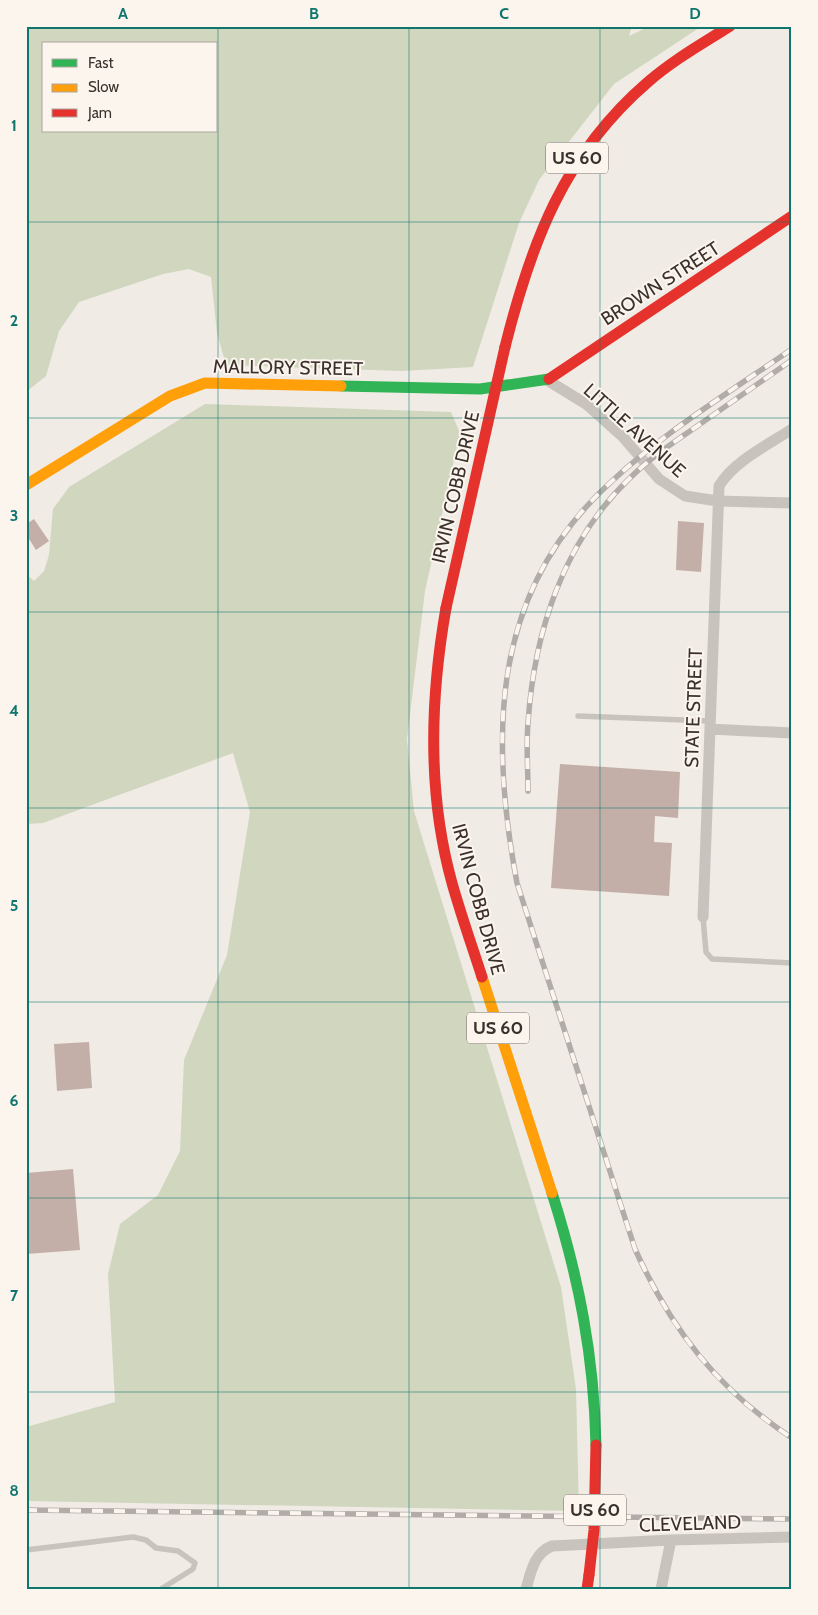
<svg xmlns="http://www.w3.org/2000/svg" width="818" height="1615" viewBox="0 0 818 1615" font-family="Cabin,sans-serif">
	<style>
		.green { fill: #d1d6bf; fill-rule: evenodd }
		.building { fill: #c3afa7 }
		.lines { fill: none; stroke-linecap: round; stroke-linejoin: round }
		.lane { stroke: #c9c3be; stroke-width: 5.5 }
		.street { stroke: #c9c3be; stroke-width: 11 }
		.fast { stroke: #30b455; stroke-width: 11 }
		.slow { stroke: #ff9f0a; stroke-width: 11 }
		.jam { stroke: #e5322d; stroke-width: 11 }
		.rail-casing { stroke: #b1aca8; stroke-width: 5.5 }
		.rail { stroke: #fbf5ee; stroke-width: 4; stroke-dasharray: 11; stroke-linecap: butt }
		.jam-bridge { stroke: #e5322d; stroke-width: 11 }
		.grid { fill: none; stroke: #0f766e; stroke-width: 1; stroke-opacity: 0.55 }
		.labels { text-anchor: middle; stroke-width: 4; stroke-linejoin: round; paint-order: stroke }
		.shield { fill: #fbf5ee; stroke: #756b66; stroke-width: 1 }
		.shield-label { font-size: 18px; font-weight: bold; fill: #3b302b }
		.street-label { font-size: 19px; fill: #3b302b; stroke: #fbf5ee }
		.neatline { fill: none; stroke: #0f766e; stroke-width: 2 }
		.grid-label { font-size: 16px; text-anchor: middle; font-weight: bold; fill: #0f766e }
	</style>
	<rect width="100%" height="100%" fill="#f0ebe5"/>
	<path class="green" d="M26 26H632L629 36 650 26H702L614 84 539 180 519 223 473 367 402 371 226 365 217 333 211 277 189 269 163 274 79 302 59 331 46 376 26 392ZM44 44H216V131H44Z
		M205 404 451 412 460 433 425 591 407 739 414 811 561 1287 576 1389 579 1511 26 1501V1427L115 1402 108 1274 120 1224 158 1195 180 1151 184 1060 227 955 250 812 233 753 43 823 26 824V574L34 581 44 571 49 555 53 509 69 487Z"/>
	<path class="building" d="M34 519 49 541 36 550 26 534V524Z
		M678 521 704 523 701 572 676 570Z
		M560 764 680 772 678 818 655 816 654 842 672 843 669 896 551 888Z
		M89 1042 92 1088 57 1091 54 1044Z
		M73 1169 80 1250 26 1254V1173Z"/>
	<g class="lines">
		<path class="lane" d="M578 716 710 721
			M703 917 706 952 712 959 792 963
			M26 1550 133 1537 146 1540 156 1548 178 1551 195 1563 193 1569 161 1589"/>
		<path class="street" d="M547 380 586 404 623 437 659 479 685 496 718 501 792 503
			M710 729 792 733
			M703 917 719 486C734 461 768 445 792 429
			M526 1589C531 1572 534 1553 552 1546L671 1540 792 1537
			M661 1589 671 1540"/>
		<path class="fast" d="M341 386 480 389 549 379
			M552 1193C579 1278 594 1356 596 1445"/>
		<path class="slow" d="M26 485 170 396 205 383 341 386
			M482 977 552 1193"/>
		<path class="jam" d="M505 347C531 243 564 154 648 82 673 60 702 44 730 26
			M549 379 792 216
			M446 608C430 699 427 793 452 883 461 915 472 946 482 977
			M587 1589 589 1575"/>
		<g class="rail-casing">
			<path id="rail" d="M792 349C731 391 666 431 612 481 491 590 489 735 517 883L635 1249C671 1329 717 1389 792 1438
				M528 791C528 768 526 745 528 723 534 633 563 542 630 478 649 459 671 444 693 429 726 406 759 383 792 360
				M26 1510 792 1519"/>
		</g>
		<use href="#rail" class="rail"/>
		<path class="jam-bridge" d="M446 608 505 347
			M589 1575 594 1530 596 1445"/>
	</g>
	<path class="grid" d="M218 26V1589M409 26V1589M600 26V1589M26 222H792M26 418H792M26 612H792M26 808H792M26 1002H792M26 1198H792M26 1392H792"/>
	<g class="labels">
		<g class="shield">
			<rect x="546" y="142.5" width="62" height="31" rx="4"/>
			<rect x="467" y="1012.5" width="62" height="31" rx="4"/>
			<rect x="564" y="1494.5" width="62" height="31" rx="4"/>
		</g>
		<g class="shield-label">
			<text x="577" y="164">US 60</text>
			<text x="498" y="1034">US 60</text>
			<text x="595" y="1516">US 60</text>
		</g>
		<g class="street-label">
			<text transform="translate(660 283) rotate(-33)" y="7">BROWN STREET</text>
			<text transform="translate(288 367) rotate(1)" y="7">MALLORY STREET</text>
			<text transform="translate(635 430) rotate(42)" y="7">LITTLE AVENUE</text>
			<text transform="translate(455 487) rotate(-77)" y="7">IRVIN COBB DRIVE</text>
			<text transform="translate(693 708) rotate(-88)" y="7">STATE STREET</text>
			<text transform="translate(479 899) rotate(75)" y="7">IRVIN COBB DRIVE</text>
			<text transform="translate(690 1523) rotate(-2)" y="7">CLEVELAND</text>
		</g>
	</g>
	<rect width="818" height="1615" fill="none" stroke="#fbf5ee" stroke-width="55"/>
	<rect x="42" y="42" width="175" height="90" fill="#fbf5ee" stroke="#aea6a0"/>
	<rect x="52" y="59" width="25" height="8" fill="#30b455" stroke="#aea6a0"/>
	<text x="88" y="68" font-size="15" fill="#3b302b">Fast</text>
	<rect x="52" y="84" width="25" height="8" fill="#ff9f0a" stroke="#aea6a0"/>
	<text x="88" y="92" font-size="15" fill="#3b302b">Slow</text>
	<rect x="52" y="109" width="25" height="8" fill="#e5322d" stroke="#aea6a0"/>
	<text x="88" y="118" font-size="15" fill="#3b302b">Jam</text>
	<rect x="28" y="28" width="762" height="1560" class="neatline"/>
	<g class="grid-label">
		<text x="123" y="19">A</text>
		<text x="314" y="19">B</text>
		<text x="504" y="19">C</text>
		<text x="695" y="19">D</text>
		<text x="14" y="131">1</text>
		<text x="14" y="326">2</text>
		<text x="14" y="521">3</text>
		<text x="14" y="716">4</text>
		<text x="14" y="911">5</text>
		<text x="14" y="1106">6</text>
		<text x="14" y="1301">7</text>
		<text x="14" y="1496">8</text>
	</g>
</svg>
